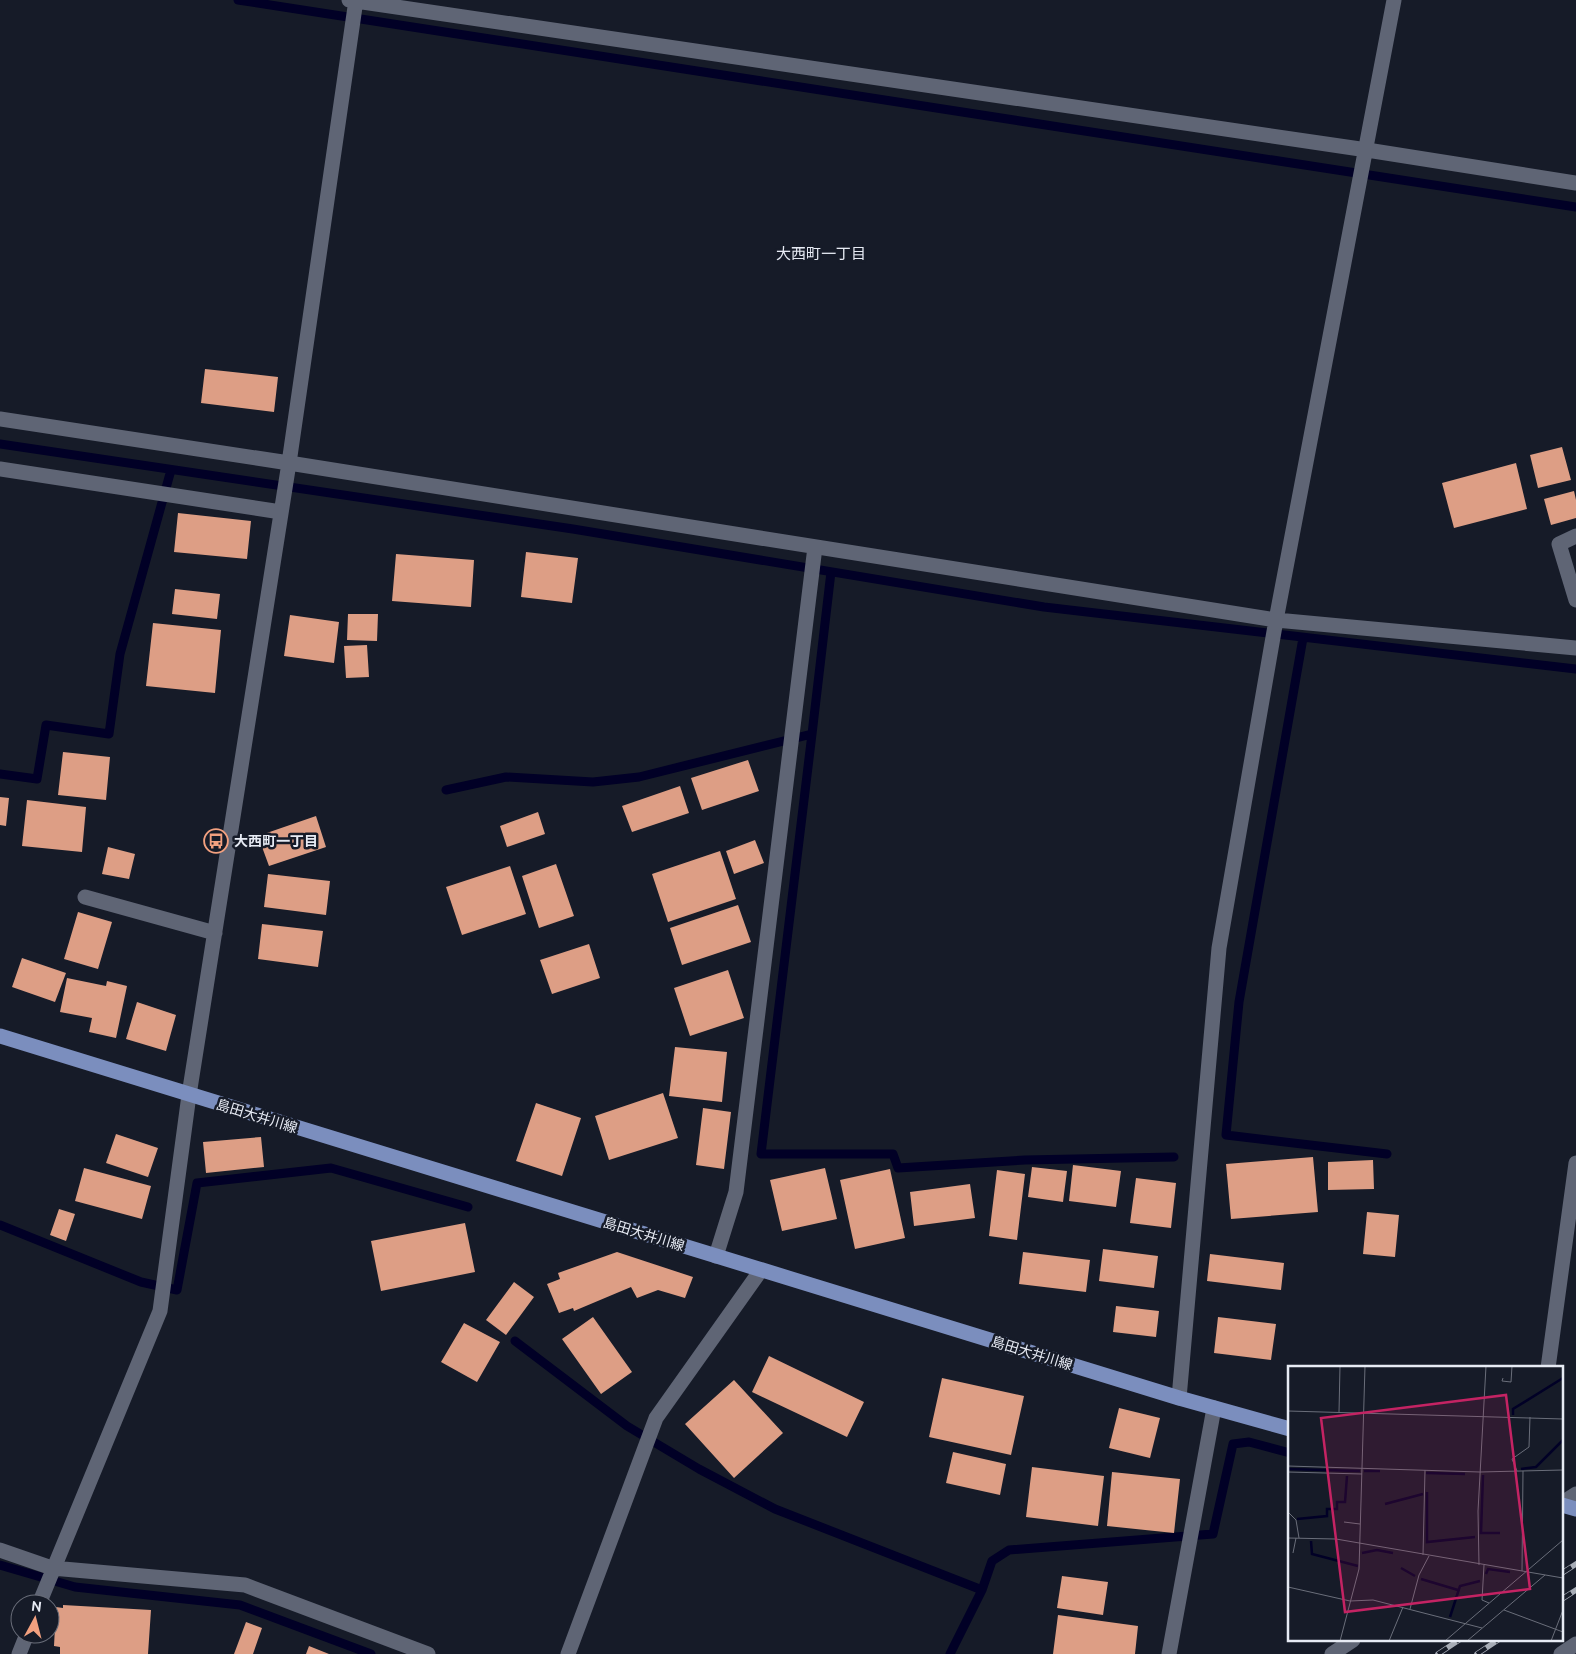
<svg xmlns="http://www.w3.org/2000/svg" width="1576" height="1654" viewBox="0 0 1576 1654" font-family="Ubuntu,'Noto Sans JP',sans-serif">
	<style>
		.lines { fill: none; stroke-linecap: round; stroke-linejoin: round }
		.stream { stroke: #010026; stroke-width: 9 }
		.building { fill: #dd9e85 }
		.minor { stroke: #5f6575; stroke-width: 15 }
		.major { stroke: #7b8ebe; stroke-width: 15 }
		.rail-casing { stroke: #a7acb6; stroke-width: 5.5 }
		.rail { stroke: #161b28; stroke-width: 4; stroke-dasharray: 11; stroke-linecap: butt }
		.labels { text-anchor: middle; stroke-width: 5; stroke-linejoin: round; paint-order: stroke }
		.poi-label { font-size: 14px; font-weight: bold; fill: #e7ebf4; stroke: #161b28; text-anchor: start }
		.street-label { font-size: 14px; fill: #e7ebf4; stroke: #161b28 }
		.neighbourhood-label { font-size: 15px; fill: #e7ebf4; stroke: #161b28 }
		.inset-river { fill: none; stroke: #010026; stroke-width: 2.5 }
		.inset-road { fill: none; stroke: #6a6e7a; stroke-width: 1 }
		.view { fill: #c42363; fill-opacity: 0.15; stroke: #c42363; stroke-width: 2.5 }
		.inset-edge { fill: none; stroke: #e7ebf4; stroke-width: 2.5 }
	</style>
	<rect width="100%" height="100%" fill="#161b28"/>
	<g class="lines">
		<path class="stream" d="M238 0 1576 207
			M0 444 573 529 1044 607 1576 669
			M1303 638 1239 1002 1226 1135 1387 1154
			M812 734 761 1154H893L898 1168 1025 1160 1174 1157
			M0 774 37 779 46 725 109 734 120 654 171 470
			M446 790 506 777 593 782 639 777 812 734 831 572
			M0 1225 141 1282 177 1290 197 1183 331 1168 468 1207
			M515 1341 627 1426 699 1469 775 1509 982 1590
			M0 1565 75 1587 240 1605 371 1654
			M950 1654 982 1590 992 1561 1009 1550 1213 1534 1233 1444 1249 1442 1290 1453"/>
	</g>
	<path class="building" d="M205 369 278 377 274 412 201 403Z
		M1562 447 1571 480 1538 488 1530 455Z
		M1516 463 1527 509 1454 528 1442 483Z
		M1574 491 1576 500V518L1551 525 1544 499Z
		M178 513 251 521 247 559 174 552Z
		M526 552 578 558 572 603 521 597Z
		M396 554 474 560 471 607 392 601Z
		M175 589 220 594 217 619 172 614Z
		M348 614H378L377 641 347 640Z
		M290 615 339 622 334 663 284 656Z
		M153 623 221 630 215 693 146 686Z
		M367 645 369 677 346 678 344 646Z
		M63 752 110 757 106 800 58 795Z
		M748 760 759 791 702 810 691 778Z
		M680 786 689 813 632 832 622 806Z
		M0 797 9 798 6 826 0 825Z
		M27 800 86 807 82 852 22 846Z
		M538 812 545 834 507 847 500 826Z
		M316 816 326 847 269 866 258 836Z
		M755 840 764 863 734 874 726 851Z
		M108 847 135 854 129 879 102 874Z
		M720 851 736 899 668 922 652 874Z
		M556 864 574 916 539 928 522 876Z
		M510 866 526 914 462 935 446 887Z
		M268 874 330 881 326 915 264 907Z
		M738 905 751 942 682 965 670 928Z
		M78 912 112 922 98 969 64 959Z
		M262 924 323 931 318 967 258 959Z
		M589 944 600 978 552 994 540 960Z
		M22 958 66 973 55 1002 12 987Z
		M728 970 744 1018 690 1036 674 988Z
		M67 978 106 986 107 981 127 986 116 1038 89 1032 92 1018 60 1012Z
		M137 1002 176 1015 166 1051 126 1039Z
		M675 1047 727 1052 722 1102 669 1096Z
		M663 1093 678 1138 609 1160 595 1116Z
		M536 1103 581 1118 562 1176 516 1161Z
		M703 1108 731 1112 724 1169 696 1165Z
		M116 1134 158 1148 148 1177 106 1163Z
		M261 1137 264 1167 206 1173 203 1142Z
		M1313 1157 1318 1212 1231 1219 1226 1164Z
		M1373 1160 1374 1189 1328 1190V1162Z
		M1073 1165 1121 1171 1116 1207 1069 1201Z
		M1032 1167 1067 1171 1063 1202 1028 1197Z
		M84 1168 151 1186 142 1219 75 1201Z
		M825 1168 837 1219 782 1231 770 1180Z
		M890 1169 905 1238 855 1249 840 1180Z
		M997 1170 1025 1174 1017 1240 989 1236Z
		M1136 1178 1176 1183 1171 1228 1130 1223Z
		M970 1184 975 1218 914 1226 910 1192Z
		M59 1209 75 1214 66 1241 50 1235Z
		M1367 1212 1399 1215 1395 1257 1363 1254Z
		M465 1223 475 1272 381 1291 371 1241Z
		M1103 1249 1158 1256 1154 1288 1099 1281Z
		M617 1252 693 1277 685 1298 658 1290 637 1298 631 1287 574 1311 573 1308 559 1313 547 1284 560 1279 558 1273Z
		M1023 1252 1090 1260 1086 1292 1019 1284Z
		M1210 1254 1284 1263 1281 1290 1207 1281Z
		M514 1282 534 1297 506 1335 486 1320Z
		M1116 1306 1159 1311 1156 1337 1113 1332Z
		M593 1317 632 1372 601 1394 562 1339Z
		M1218 1317 1276 1324 1271 1360 1214 1353Z
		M464 1323 500 1342 477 1382 441 1362Z
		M769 1356 864 1402 847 1437 752 1392Z
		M942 1378 1024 1396 1011 1455 929 1437Z
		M734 1380 783 1433 734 1478 685 1424Z
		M1119 1408 1160 1418 1150 1458 1109 1448Z
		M953 1452 1006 1464 1000 1495 946 1483Z
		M1032 1467 1104 1476 1098 1526 1026 1517Z
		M1112 1472 1180 1479 1174 1533 1107 1526Z
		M1062 1576 1108 1582 1103 1615 1057 1608Z
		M63 1605 151 1610 148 1654H60V1647L54 1646 56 1607 63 1608Z
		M1058 1615 1138 1626 1135 1654H1053Z
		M246 1622 262 1628 253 1654H234Z
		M309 1646 329 1654H306Z"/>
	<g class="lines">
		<path class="minor" d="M349 0 1367 150 1576 183
			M0 419 289 463 1276 620 1576 648
			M0 469 281 512
			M1576 536 1559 544 1576 600
			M85 897 215 933
			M716 1256 736 1192 815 547
			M1548 1368 1576 1163
			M1179 1398 1219 948 1276 620 1394 0
			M1562 1503 1576 1494
			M0 1550 52 1568 245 1585 428 1654
			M39 1604 160 1311 189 1095 289 463 356 0
			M19 1654 27 1634
			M568 1654 656 1418 761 1270
			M1169 1654 1214 1408
			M1332 1654 1353 1640
			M1561 1654 1576 1644"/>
		<path class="major" d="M0 1036 1179 1398 1290 1429
			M1562 1505 1576 1509"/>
		<g class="rail-casing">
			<path id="rail" d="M1562 1573 1576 1564
				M1562 1599 1576 1590
				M1438 1654 1459 1640
				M1477 1654 1498 1640"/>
		</g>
		<use href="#rail" class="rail"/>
	</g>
	<defs>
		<g id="bus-ring" transform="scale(1.25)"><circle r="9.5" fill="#161b28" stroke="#f2a07f" stroke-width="1.5"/><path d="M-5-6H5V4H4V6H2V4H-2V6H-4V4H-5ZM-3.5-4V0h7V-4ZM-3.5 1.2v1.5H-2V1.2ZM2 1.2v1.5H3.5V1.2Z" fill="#f2a07f"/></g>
	</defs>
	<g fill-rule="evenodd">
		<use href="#bus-ring" x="216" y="841"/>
	</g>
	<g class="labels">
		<g class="poi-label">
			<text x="234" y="846">大西町一丁目</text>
		</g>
		<g class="street-label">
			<text transform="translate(257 1116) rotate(17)" y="5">島田大井川線</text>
			<text transform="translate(644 1234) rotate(17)" y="5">島田大井川線</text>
			<text transform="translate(1032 1353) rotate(17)" y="5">島田大井川線</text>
		</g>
		<g class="neighbourhood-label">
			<text x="821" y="259">大西町一丁目</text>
		</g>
	</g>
	<g transform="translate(1288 1366)">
		<rect width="275" height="275" fill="#161b28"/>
		<path class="inset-river" d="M225 49V43L275 12M0 103 72 105M233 103 248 101 275 74M76 105H92M138 107 177 108M195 109 193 167H212M139 126V176L187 171M97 138 135 128M9 153 39 150V143H49V136H57L59 110M23 175 24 188 70 200M74 187 89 184 105 187M113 202 127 210M198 208 200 203 222 206M133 213 170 224M162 251 172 220 192 215"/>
		<path class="inset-road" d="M247 0H266M215 12 214 15 223 16 224 0M0 45 275 53M51 46 52 0M0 100 192 106 275 104M229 105 224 93 241 81 242 51M0 106 74 108M0 146 8 154 11 172M56 156 72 158M0 172 48 173 275 212M5 187 8 172M135 189 137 104M191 199 190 145 198 0M196 199 194 234 201 237M234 205 235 105M0 221 62 235 85 234 194 262M122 243 131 209 141 190M216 244 275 266M52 275 71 203 77 0M101 275 115 241M157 275 275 174M179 275 257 209M263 275 275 244"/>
		<path class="view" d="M218 29 242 223 57 246 33 52Z"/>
		<rect width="275" height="275" class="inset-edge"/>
	</g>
	<g transform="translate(35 1619) rotate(7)"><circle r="24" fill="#161b28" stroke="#6a6e7a"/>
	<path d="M0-4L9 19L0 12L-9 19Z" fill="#f2a07f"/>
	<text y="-8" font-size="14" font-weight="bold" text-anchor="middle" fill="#e7ebf4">N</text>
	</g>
</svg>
